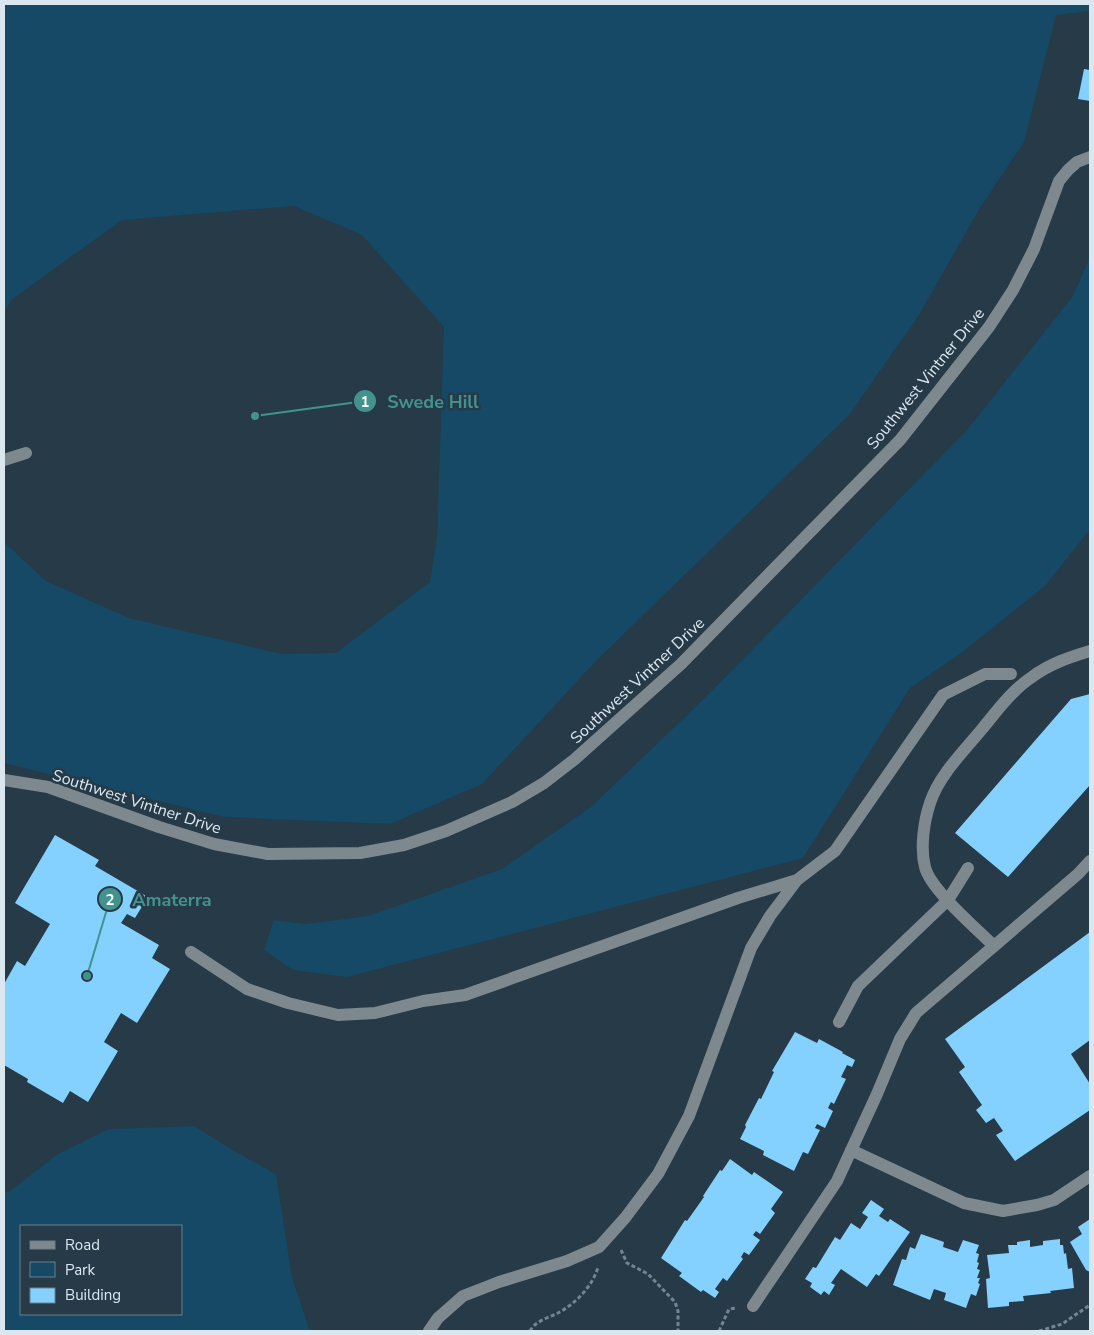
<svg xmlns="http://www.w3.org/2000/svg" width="1094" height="1335" viewBox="0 0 1094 1335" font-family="'Nunito Sans',sans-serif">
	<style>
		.green { fill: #154965; fill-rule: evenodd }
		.building { fill: #84d0fe }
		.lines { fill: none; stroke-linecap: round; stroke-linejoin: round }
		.path { stroke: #758590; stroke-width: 3; stroke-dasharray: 4 2.5; stroke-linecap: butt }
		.minor { stroke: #7e888f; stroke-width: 12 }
		.labels { text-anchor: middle; stroke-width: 5; stroke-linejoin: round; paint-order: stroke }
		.street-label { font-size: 16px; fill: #dbe7ef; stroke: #263a47 }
		.leader { fill: none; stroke: #42928e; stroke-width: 2 }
		.callout-dot { fill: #42928e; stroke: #263a47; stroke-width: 2 }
		.mark-label { font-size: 15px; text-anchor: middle; font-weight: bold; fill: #fff }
		.callout-label { font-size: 18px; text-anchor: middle; font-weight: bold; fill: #42928e; stroke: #263a47; stroke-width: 5; stroke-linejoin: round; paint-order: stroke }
	</style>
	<rect width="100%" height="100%" fill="#263a47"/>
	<path class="green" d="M4 4H1090V11L1056 15 1024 142 978 211 919 315 849 415 596 661 482 784 390 824 224 817 4 763V542L46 581 129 618 281 654 336 653 430 582 437 538 444 327 362 235 294 206 122 220 11 300 4 314Z
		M1090 257V529L1046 585 961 653 910 688 803 858 347 977 293 970 264 950 274 920 305 924 368 916 502 869 591 807 706 697 967 430 1073 296Z
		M194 1126 236 1152 276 1174 292 1278 310 1331H4V1193L10 1191 58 1154 109 1129ZM181 1226V1314H21V1226Z"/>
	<path class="building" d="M1084 69 1090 70V101L1078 99Z
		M1090 694V785L1008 877 955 833 1071 699Z
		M55 835 99 860 95 866 148 897 135 918 127 914 121 923 159 945 152 958 170 969 137 1023 121 1013 104 1042 118 1051 88 1102 70 1091 63 1103 27 1082 28 1079 4 1065V984L17 961 25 966 50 924 15 903Z
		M1090 932V1040L1071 1054 1090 1084V1110L1015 1161 996 1135 1003 1131 994 1118 986 1123 976 1110 982 1105 959 1072 965 1067 945 1039Z
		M795 1032 817 1043 819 1039 843 1052 842 1053 855 1060 852 1067 847 1065 841 1077 846 1079 834 1104 831 1102 828 1108 833 1111 825 1128 817 1124 815 1128 820 1130 808 1154 803 1152 794 1171 763 1155 764 1151 740 1139 746 1127 745 1125 759 1098 761 1099 774 1072 772 1071Z
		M730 1159 752 1175 754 1172 783 1192 771 1209 775 1213 760 1234 756 1231 753 1235 760 1240 749 1255 744 1252 741 1257 743 1259 727 1281 723 1278 715 1289 719 1292 715 1298 703 1290 701 1292 679 1276 682 1273 661 1258 685 1220 687 1221 704 1197 703 1196 720 1170 722 1171Z
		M871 1200 884 1209 879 1216 888 1222 890 1219 910 1232 879 1276 876 1274 867 1287 841 1269 831 1283 835 1285 829 1295 824 1291 821 1295 810 1287 812 1283 805 1279 813 1267 816 1268 835 1237 840 1240 851 1223 860 1229 868 1217 862 1213Z
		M1090 1219V1272L1086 1270 1070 1242 1082 1234 1078 1227Z
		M921 1234 944 1242 943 1247 958 1252 963 1240 979 1245 976 1253 979 1254 977 1262 979 1263 977 1269 980 1270 977 1278H980L978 1283 980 1284 976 1296 971 1294 966 1308 944 1300 946 1293 934 1289 930 1300 893 1285 902 1259 906 1260 910 1247 915 1249Z
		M1060 1239V1245H1063L1064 1254 1066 1253 1068 1269 1072 1268 1074 1288 1050 1291 1051 1293 1023 1296 1024 1301 1009 1302V1306L988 1308 986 1279 990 1278 987 1255 1009 1253 1008 1245H1017V1242L1030 1240V1247L1043 1245V1241Z"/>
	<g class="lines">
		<path class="path" d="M621 1250 627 1263 648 1274 675 1302 678 1311V1331
			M530 1331C535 1321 548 1318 558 1313 575 1304 593 1286 598 1267
			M719 1331 729 1309 737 1308
			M1039 1331 1062 1324 1090 1305"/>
		<path class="minor" d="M4 460 26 453
			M4 780 48 787 159 827 214 844 268 854 360 853 404 845 446 831 512 802 544 783 575 759 681 664 900 440 989 327 1013 290 1034 249 1059 181 1068 170 1077 162 1090 157
			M994 946C976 928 930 889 925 867 920 848 924 821 930 803 939 775 964 751 982 729 997 711 1012 690 1032 677 1049 664 1070 657 1090 651
			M191 952 247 989 288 1003 338 1015 375 1013 423 1001 465 995 738 898 797 880 835 851 943 695 985 674H1011
			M839 1022 858 986 948 900 968 868
			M851 1150 964 1203 1003 1211 1037 1205 1054 1200 1090 1176
			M753 1306 837 1181 877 1094 900 1039 916 1013 1078 874 1090 861
			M429 1331 438 1318 463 1296 499 1282 567 1261 599 1247 625 1218 658 1174 689 1116 751 948 770 916 797 880"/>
	</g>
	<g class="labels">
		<g class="street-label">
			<text transform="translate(925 378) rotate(-51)" y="6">Southwest Vintner Drive</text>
			<text transform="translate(637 680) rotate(-43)" y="6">Southwest Vintner Drive</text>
			<text transform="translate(137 801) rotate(18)" y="6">Southwest Vintner Drive</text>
		</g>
	</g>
	<path class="leader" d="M255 416L365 401M87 976L110 899"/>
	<g class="callout-dot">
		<circle cx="255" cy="416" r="5"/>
		<circle cx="87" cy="976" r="5"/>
		<circle cx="365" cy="401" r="12"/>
		<circle cx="110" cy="899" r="12"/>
	</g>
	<g class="mark-label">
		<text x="365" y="407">1</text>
		<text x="110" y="905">2</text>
	</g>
	<g class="callout-label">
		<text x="433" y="408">Swede Hill</text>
		<text x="172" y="906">Amaterra</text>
	</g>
	<rect width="1094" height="1335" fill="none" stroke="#dbe7ef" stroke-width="10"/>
	<rect x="20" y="1225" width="162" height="90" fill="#263a47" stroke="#6e7f8a"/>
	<rect x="30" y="1241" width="25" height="8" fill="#7e888f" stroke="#6e7f8a"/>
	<text x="65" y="1250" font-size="15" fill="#dbe7ef">Road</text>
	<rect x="30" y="1262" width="25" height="15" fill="#154965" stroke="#6e7f8a"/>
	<text x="65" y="1275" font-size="15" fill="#dbe7ef">Park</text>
	<rect x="30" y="1288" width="25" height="15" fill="#84d0fe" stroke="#6e7f8a"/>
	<text x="65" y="1300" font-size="15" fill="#dbe7ef">Building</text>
</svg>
